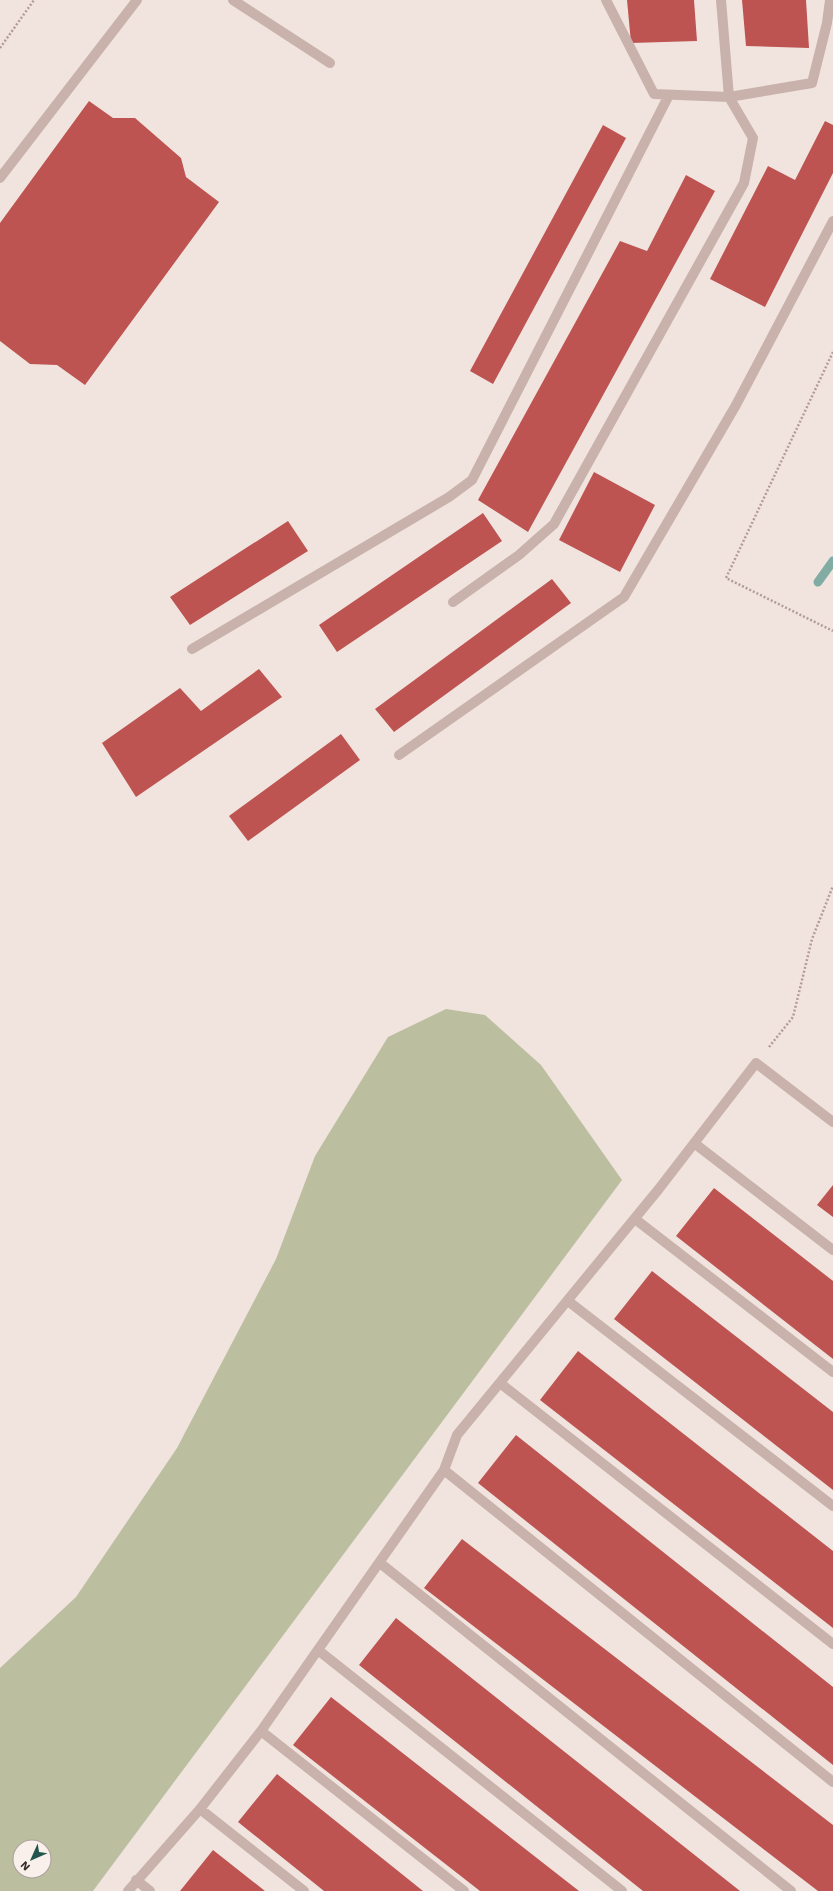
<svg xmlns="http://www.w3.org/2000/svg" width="833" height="1891" viewBox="0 0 833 1891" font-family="'Work Sans',sans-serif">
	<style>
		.green { fill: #bbbfa0; fill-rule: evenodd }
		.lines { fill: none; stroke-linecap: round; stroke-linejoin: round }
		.stream { stroke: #80aca4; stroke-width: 9 }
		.building { fill: #bd5451 }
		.path { stroke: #b49c96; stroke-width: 2.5; stroke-dasharray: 2 2; stroke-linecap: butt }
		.lane { stroke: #c8b2ab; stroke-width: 10 }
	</style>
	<rect width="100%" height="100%" fill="#f1e4df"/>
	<path class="green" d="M446 1009 485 1015 541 1065 622 1180 93 1891H0V1668L76 1597 177 1448 276 1259 315 1156 388 1037ZM20 1847H44V1871H20Z"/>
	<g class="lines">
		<path class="stream" d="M818 582 833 561"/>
	</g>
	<path class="building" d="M627 0H694L697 41 631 43Z
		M742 0H806L809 48 746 46Z
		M89 101 113 118H135L181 158 186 177 219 202 85 385 57 365 30 364 0 341V223Z
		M825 121 833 125V173L765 307 710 279 768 166 795 180Z
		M603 125 626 138 493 384 470 371Z
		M686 175 715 191 528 532 478 500 620 241 647 251Z
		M594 472 655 505 620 572 559 540Z
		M483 513 502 541 337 652 319 625Z
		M288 521 308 551 190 625 170 597Z
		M552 579 571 603 394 732 375 709Z
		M259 669 282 697 136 797 102 743 180 688 201 711Z
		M341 734 360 760 248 841 229 816Z
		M833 1185V1217L817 1205Z
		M714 1188 833 1281V1359L676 1236Z
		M652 1271 833 1412V1490L614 1319Z
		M578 1351 833 1551V1628L540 1400Z
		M516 1435 833 1687V1765L478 1483Z
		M462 1539 833 1825V1891H818L424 1588Z
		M396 1618 740 1891H643L359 1665Z
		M331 1697 579 1891H480L293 1745Z
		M277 1774 423 1891H324L238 1822Z
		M213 1850 265 1891H180Z"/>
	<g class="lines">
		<path class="path" d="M0 48 34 0
			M833 352 726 578 833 631
			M769 1047 793 1017 812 939 833 886"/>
		<path class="lane" d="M233 0 330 63
			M606 0 654 94 729 97 812 83 827 23 830 0
			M0 178 137 0
			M453 602 519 555 554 524 744 183 753 138 729 97 721 0
			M192 649 449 497 472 480 669 95
			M399 755 624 597 736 405 833 221
			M694 1143 833 1250
			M635 1219 833 1372
			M568 1301 833 1506
			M500 1383 833 1644
			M444 1470 833 1782
			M380 1563 791 1891
			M318 1650 622 1891
			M261 1731 464 1891
			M200 1809 304 1891
			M136 1880 150 1891
			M128 1891 200 1809 261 1731 444 1470 457 1435 658 1190 756 1063 833 1122"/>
	</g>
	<g transform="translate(32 1859) rotate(225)"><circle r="19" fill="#f9efeb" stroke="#aba19e"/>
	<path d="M0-3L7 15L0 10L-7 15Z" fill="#22554e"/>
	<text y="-6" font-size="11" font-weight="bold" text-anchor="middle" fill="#372b2a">N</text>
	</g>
</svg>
